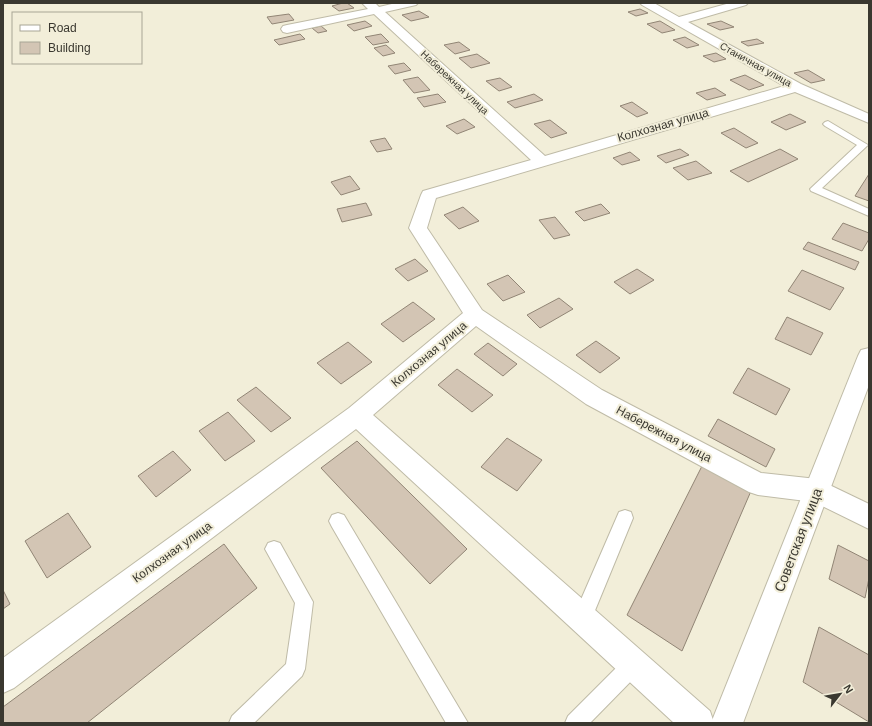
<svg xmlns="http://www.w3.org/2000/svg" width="872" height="726" viewBox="0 0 872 726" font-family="Arial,sans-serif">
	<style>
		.building { fill: #d3c5b4; stroke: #918575 }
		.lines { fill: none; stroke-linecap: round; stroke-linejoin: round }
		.service-casing { stroke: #bfbba7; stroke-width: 2 }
		.minor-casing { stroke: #bfbba7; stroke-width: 2 }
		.tertiary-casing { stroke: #bfbba7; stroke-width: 2 }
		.service { fill: #fff; fill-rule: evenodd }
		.minor { fill: #fff; fill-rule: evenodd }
		.tertiary { fill: #fff; fill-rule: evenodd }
		.labels { text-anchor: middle; stroke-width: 4; stroke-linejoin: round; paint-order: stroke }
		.far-street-label { font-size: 10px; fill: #3a3830; stroke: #f2eed9 }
		.street-label { font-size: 12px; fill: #3a3830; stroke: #f2eed9 }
		.near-street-label { font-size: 14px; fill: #3a3830; stroke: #f2eed9 }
	</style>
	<rect width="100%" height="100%" fill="#f2eed9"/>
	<path class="building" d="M343 3H347L354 8 339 11 332 6Z
		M640 9 648 13 636 16 628 12Z
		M419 11 429 17 411 21 402 15Z
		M289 14 294 20 272 24 267 17Z
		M365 21 372 26 354 31 347 25Z
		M660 21 675 30 662 33 647 24Z
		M721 21 734 27 720 30 707 24Z
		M321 26 327 31 318 33 312 28Z
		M300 34 305 39 279 45 274 40Z
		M381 34 389 42 373 45 365 37Z
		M685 37 699 45 687 48 673 40Z
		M757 39 764 43 748 46 741 42Z
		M459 42 470 50 455 54 444 45Z
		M386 45 395 53 383 56 374 48Z
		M716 53 726 59 714 62 703 56Z
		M477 54 490 63 471 68 459 58Z
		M404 63 411 70 395 74 388 66Z
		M808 70 825 80 811 83 794 73Z
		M745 75 764 85 749 90 730 80Z
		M418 77 430 90 414 93 403 80Z
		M500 78 512 87 499 91 486 81Z
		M715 88 726 95 707 100 696 93Z
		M438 94 446 102 424 107 417 98Z
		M534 94 543 100 515 108 507 102Z
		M632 102 648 113 637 117 620 106Z
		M790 114 806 122 786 130 771 122Z
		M464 119 475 127 457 134 446 126Z
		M550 120 567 133 551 138 534 124Z
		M734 128 758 143 746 148 721 133Z
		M385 138 392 149 377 152 370 141Z
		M680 149 689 155 666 163 657 156Z
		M780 149 798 159 748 182 730 171Z
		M630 152 640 160 622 165 613 158Z
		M696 161 712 173 688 180 673 168Z
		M869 174V201L855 196Z
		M350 176 360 189 341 195 331 182Z
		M366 203 372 215 342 222 337 209Z
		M601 204 610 213 584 221 575 212Z
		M463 207 479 221 459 229 444 215Z
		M555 217 570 235 554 239 539 220Z
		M843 223 869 233V239L862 251 832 239Z
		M808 242 859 262 855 270 803 249Z
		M415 259 428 271 408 281 395 269Z
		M637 269 654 280 630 294 614 282Z
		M802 270 844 288 830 310 788 291Z
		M508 275 525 292 503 301 487 284Z
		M559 298 573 309 540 328 527 315Z
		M413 302 435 319 403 342 381 324Z
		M787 317 823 333 811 355 775 339Z
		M596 341 620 358 600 373 576 355Z
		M348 342 372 362 341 384 317 363Z
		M488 343 517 364 503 376 474 354Z
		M748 368 790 389 776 415 733 393Z
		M457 369 493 395 472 412 438 385Z
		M256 387 291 418 271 432 237 400Z
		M228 412 255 441 225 461 199 431Z
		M718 419 775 449 766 467 708 436Z
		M507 438 542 460 517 491 481 467Z
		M357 441 467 549 430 584 321 468Z
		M173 451 191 470 156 497 138 476Z
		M702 466 751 491 682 651 627 615Z
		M68 513 91 547 47 578 25 541Z
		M224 544 257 588 87 723H3V707Z
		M838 545 869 561V578L865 598 829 579Z
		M3 590 10 604 3 609Z
		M819 627 869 655V722L803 682Z"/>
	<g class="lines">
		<g class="service-casing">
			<path id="service" d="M828 121 868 145 822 188 869 209V216L811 191 810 189 857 145 825 126 823 124 825 122Z
				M625 510 631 512 633 518 589 625 582 627 575 625 573 618 619 512Z
				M338 513 344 515 468 723H446L332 527 329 521 332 515Z
				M274 541 280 543 313 602 305 669 302 676 254 723H229L232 716 286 664 295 603 265 549 268 543Z
				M634 654 641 657 644 664 641 671 590 723H565L568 716 627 657Z"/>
		</g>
		<g class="minor-casing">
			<path id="minor" d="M362 3H375L379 7 396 3H418L416 5 385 12 545 156 784 86 642 5 640 3H654L679 17 730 3H748L746 5 688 22 801 84 869 114V123L795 92 436 198 427 228 482 310 602 390 761 473 817 479 869 504V529L814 502 758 495 749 492 586 404 476 326 373 415 710 711 714 723H674L356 429 14 688 3 693V658L349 408 463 313 409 228 421 195 423 191 531 160 374 14 287 33 283 32 281 29 283 26 287 25 368 9Z"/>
		</g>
		<g class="tertiary-casing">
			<path id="tertiary" d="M869 348V385L743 723H711L858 356 861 350Z"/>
		</g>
		<use href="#service" class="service"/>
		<use href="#minor" class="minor"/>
		<use href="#tertiary" class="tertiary"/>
	</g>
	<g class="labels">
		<g class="far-street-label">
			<text transform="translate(756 64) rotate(29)" y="4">Станичная улица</text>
			<text transform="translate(455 82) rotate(43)" y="4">Набережная улица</text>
		</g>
		<g class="street-label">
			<text transform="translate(663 125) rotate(-16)" y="4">Колхозная улица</text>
			<text transform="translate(429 354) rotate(-40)" y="4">Колхозная улица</text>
			<text transform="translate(664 434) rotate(28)" y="4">Набережная улица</text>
			<text transform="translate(172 552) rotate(-36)" y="4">Колхозная улица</text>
		</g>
		<g class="near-street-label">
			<text transform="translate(798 540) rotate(-69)" y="5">Советская улица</text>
		</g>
	</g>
	<rect width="872" height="726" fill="none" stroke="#3a3830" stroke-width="8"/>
	<rect x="12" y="12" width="130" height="52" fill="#f2eed9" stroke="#a8a595"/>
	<rect x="20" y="25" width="20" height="6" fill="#ffffff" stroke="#a8a595"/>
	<text x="48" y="32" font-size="12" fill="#3a3830">Road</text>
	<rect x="20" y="42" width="20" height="12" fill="#d3c5b4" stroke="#a8a595"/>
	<text x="48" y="52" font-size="12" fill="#3a3830">Building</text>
	<g transform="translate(840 694) rotate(59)" stroke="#f2eed9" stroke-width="3" paint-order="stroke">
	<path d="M0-3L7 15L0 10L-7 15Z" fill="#3a3830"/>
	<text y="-6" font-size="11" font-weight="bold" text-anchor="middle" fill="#3a3830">N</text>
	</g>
</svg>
